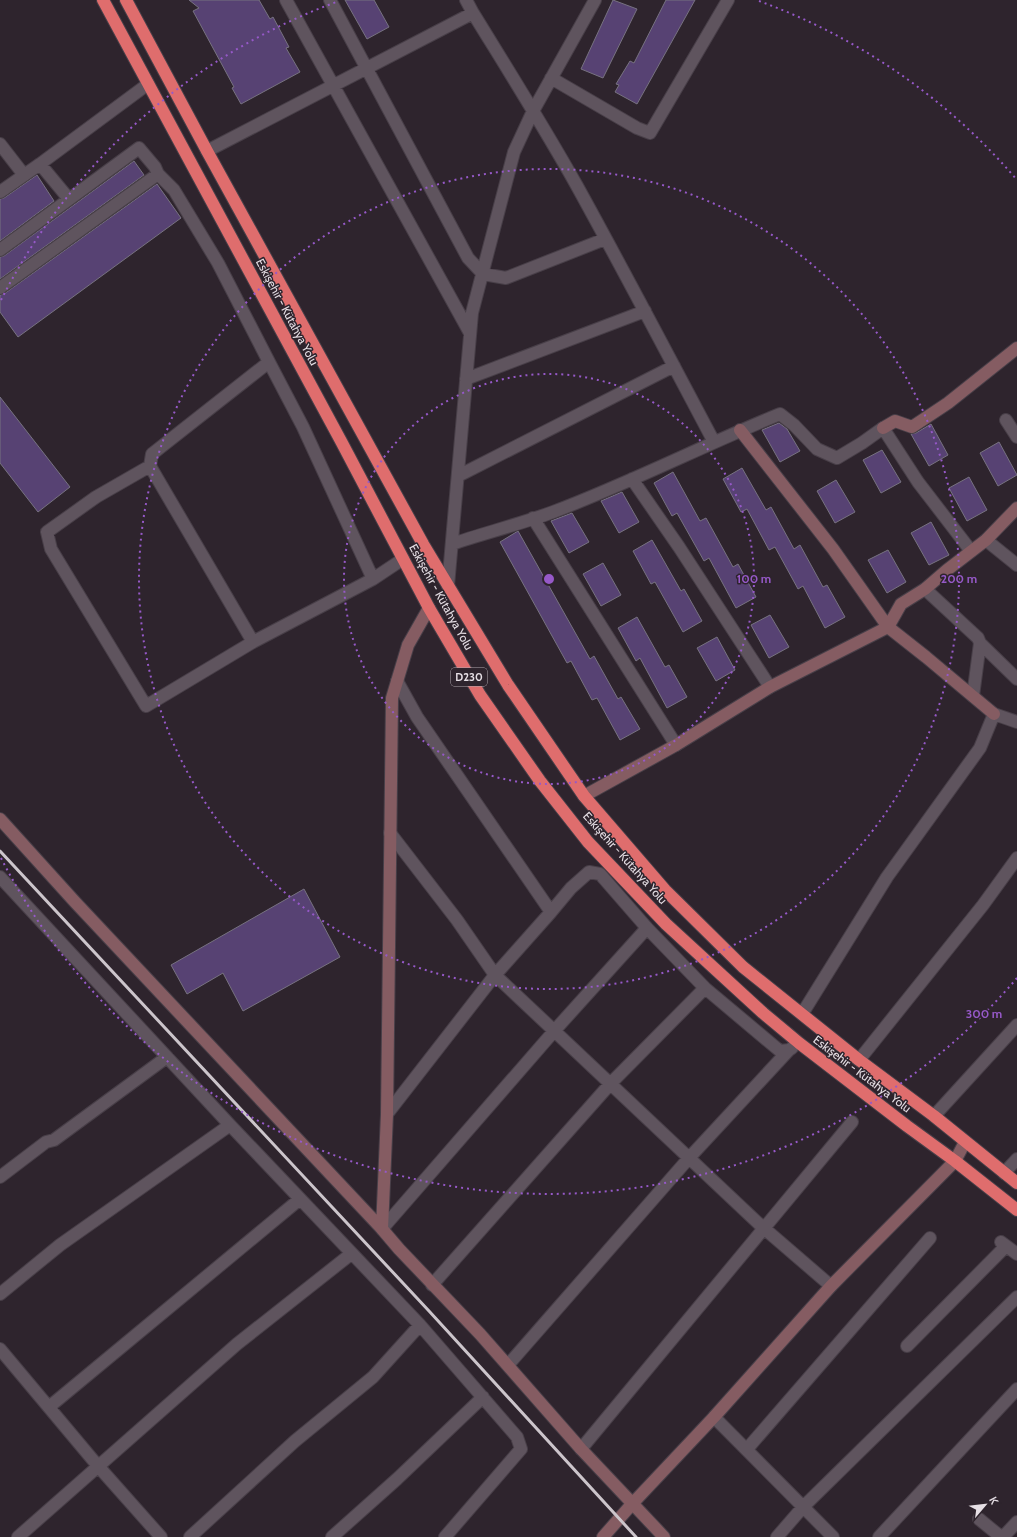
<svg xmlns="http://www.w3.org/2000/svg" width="1017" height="1537" viewBox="0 0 1017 1537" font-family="Cabin,sans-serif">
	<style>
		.building { fill: #574273; stroke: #777280 }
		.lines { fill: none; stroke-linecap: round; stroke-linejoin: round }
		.street-casing { stroke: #483f48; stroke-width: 14 }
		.secondary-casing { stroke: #483f48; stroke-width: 14 }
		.highway-casing { stroke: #483f48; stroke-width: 14 }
		.street { stroke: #5f545e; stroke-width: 12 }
		.secondary { stroke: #855c62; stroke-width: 12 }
		.highway { stroke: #df6d6d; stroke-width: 12 }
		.rail { stroke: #ccc5cb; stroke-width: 3 }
		.ring { fill: none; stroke: #9659c8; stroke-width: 2; stroke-dasharray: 2 4 }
		.labels { text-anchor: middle; stroke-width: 3; stroke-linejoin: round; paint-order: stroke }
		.shield { fill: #2e242d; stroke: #afa7ae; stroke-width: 1 }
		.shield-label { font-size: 11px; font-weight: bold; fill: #e6dfe5 }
		.street-label { font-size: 12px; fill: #e6dfe5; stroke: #2e242d }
		.centre { fill: #9659c8; stroke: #2e242d; stroke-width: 2 }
		.ring-label { font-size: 12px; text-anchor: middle; font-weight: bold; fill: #9659c8; stroke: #2e242d; stroke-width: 3; stroke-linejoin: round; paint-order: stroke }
	</style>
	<rect width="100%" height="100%" fill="#2e242d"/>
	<path class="building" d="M189 0H259L270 19 273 17 289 47 286 48 300 72 241 104 232 88 234 87 193 11 199 8Z
		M345 0H374L389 27 367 39Z
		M613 0 637 9 603 78 581 69Z
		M666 0H695L637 104 615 92 619 85 616 84 630 61 634 63Z
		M134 161 144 175 0 279V257L4 256Z
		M37 175 54 201 0 241V199L4 198Z
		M157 184 181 218 18 337 0 312V295L4 294Z
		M0 397 70 487 38 512 0 463Z
		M779 423 787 429 800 451 780 462 762 430Z
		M931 424 948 455 929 466 911 434 916 433Z
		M999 442 1017 475 998 486 980 453Z
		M882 450 901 482 881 493 863 460Z
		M742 468 766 510 771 507 794 549 800 545 823 587 827 585 845 617 825 628 803 586 798 589 775 547 769 550 747 509 741 512 723 479Z
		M673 472 700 521 706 518 733 567 738 564 756 597 736 608 709 558 704 561 677 513 672 516 654 483Z
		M969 477 987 510 967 521 949 488Z
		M836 480 855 512 835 523 817 491Z
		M622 492 639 522 619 533 601 501Z
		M572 513 589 542 569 553 551 521Z
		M931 522 949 555 929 565 911 533Z
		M518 531 590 659 594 656 618 699 621 697 640 729 620 740 597 698 592 700 571 661 567 663 500 542Z
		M652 540 681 591 684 589 702 621 683 632 655 582 651 584 633 551Z
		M888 550 906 582 887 593 868 560Z
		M603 563 621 595 601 606 583 574Z
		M770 615 789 647 769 658 751 625Z
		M637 617 665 667 669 665 687 697 667 708 640 658 636 661 618 628Z
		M717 637 735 670 716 681 697 648Z
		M304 889 340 957 243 1011 223 973 187 994 171 965Z"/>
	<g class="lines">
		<g class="street-casing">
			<path id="street" d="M286 0 470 333
				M330 0 468 258 483 274 506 278 605 239
				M466 0 473 13
				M551 78 637 128 650 133 728 0
				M0 144 24 175
				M207 151 473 13C508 70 544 127 577 186 624 271 669 357 714 442
				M40 164 69 199
				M158 174 174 190 218 263 269 362 152 454 150 466 253 642
				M0 192 40 164 148 84
				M0 250 139 148 155 167 158 174 0 288
				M269 362 303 427 373 579
				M466 379 645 311
				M1006 420 1017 437
				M150 466 96 497 47 532 51 549 146 706 253 642 373 579 403 559
				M458 476 674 366
				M632 479 679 547 770 687
				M533 518 676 745
				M986 540 1017 565
				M452 544C485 533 520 524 553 512 630 483 704 445 780 414L794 425 817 449 837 458 862 443 883 428 918 482 971 551
				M448 586 472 313 514 152 533 111 595 0
				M925 589 978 638 980 643 973 696
				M980 643 1017 679
				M390 833 457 920 495 975 758 1223 831 1286
				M0 877 230 1125 420 1325 517 1437 521 1449 445 1537
				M551 912 571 888 589 872 600 874 647 928 705 988 780 1051 789 1050 792 1048
				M802 1014 887 877 980 748 994 714 1017 722
				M859 1060 983 905 1017 858
				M387 1114 495 975 551 912 417 717 397 681
				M934 1116 1017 1025
				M1004 1173 1017 1159
				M0 1177 46 1142 54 1140 167 1057
				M382 1229 555 1030 647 928
				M1001 1242 1017 1254
				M432 1285 611 1083 705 988
				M0 1294 60 1245 230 1125
				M907 1346 1006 1246
				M0 1349 98 1466 161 1537
				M508 1365 689 1158 789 1050
				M49 1407 300 1199
				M714 1417 833 1537
				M581 1449 852 1122
				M747 1449 930 1238
				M979 1519 1001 1537
				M18 1537 237 1344 351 1254
				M190 1537 295 1441 373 1377 420 1325
				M332 1537 397 1479 483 1397
				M777 1537 803 1507 1017 1297
				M879 1537 1017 1389
				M1003 1537 1017 1522"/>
		</g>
		<g class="secondary-casing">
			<path id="secondary" d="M883 428 895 421 912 427 948 403 1017 348
				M740 430 833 549 888 627 926 657 994 714
				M584 796 676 745 770 687 888 627 901 604 925 589 947 570 986 540 1017 508
				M0 819 75 902 382 1229 387 1114 392 698 408 645 429 608
				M382 1229 399 1249 480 1334 581 1449 664 1537
				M603 1537 632 1504 714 1417 831 1286 955 1161 965 1142"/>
		</g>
		<g class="highway-casing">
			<path id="highway" d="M103 0 342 443 429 608 480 695 540 781 588 842 666 924 763 1013 799 1043 907 1126 955 1161 1017 1210
				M126 0 207 151 423 544 508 685 584 796 665 890 743 967 859 1060 934 1116 1017 1183"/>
		</g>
		<use href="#street" class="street"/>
		<use href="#secondary" class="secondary"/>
		<use href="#highway" class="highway"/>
		<path class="rail" d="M0 851 429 1311 636 1537"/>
	</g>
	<g class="ring">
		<circle cx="549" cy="579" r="205"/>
		<circle cx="549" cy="579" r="410"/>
		<path d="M1017 978A615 615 0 0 1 1 858M1 300A615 615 0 0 1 339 1M759 1A615 615 0 0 1 1017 180"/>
	</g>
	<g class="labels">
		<rect class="shield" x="451" y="668" width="36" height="18" rx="3"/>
		<g class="shield-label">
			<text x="469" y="681">D230</text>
		</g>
		<g class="street-label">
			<text transform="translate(287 312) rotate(62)" y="4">Eskişehir - Kütahya Yolu</text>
			<text transform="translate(441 597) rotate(61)" y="4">Eskişehir - Kütahya Yolu</text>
			<text transform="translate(625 858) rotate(48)" y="4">Eskişehir - Kütahya Yolu</text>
			<text transform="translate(862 1074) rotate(37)" y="4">Eskişehir - Kütahya Yolu</text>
		</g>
	</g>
	<circle cx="549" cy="579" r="6" class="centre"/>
	<g class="ring-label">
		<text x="754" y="583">100 m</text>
		<text x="959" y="583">200 m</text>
		<text x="984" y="1018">300 m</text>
	</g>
	<g transform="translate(985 1505) rotate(62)" stroke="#2e242d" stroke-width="3" paint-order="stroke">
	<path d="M0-3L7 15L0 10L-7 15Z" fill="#e6dfe5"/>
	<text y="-6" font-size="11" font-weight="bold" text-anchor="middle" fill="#e6dfe5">K</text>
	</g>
</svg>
